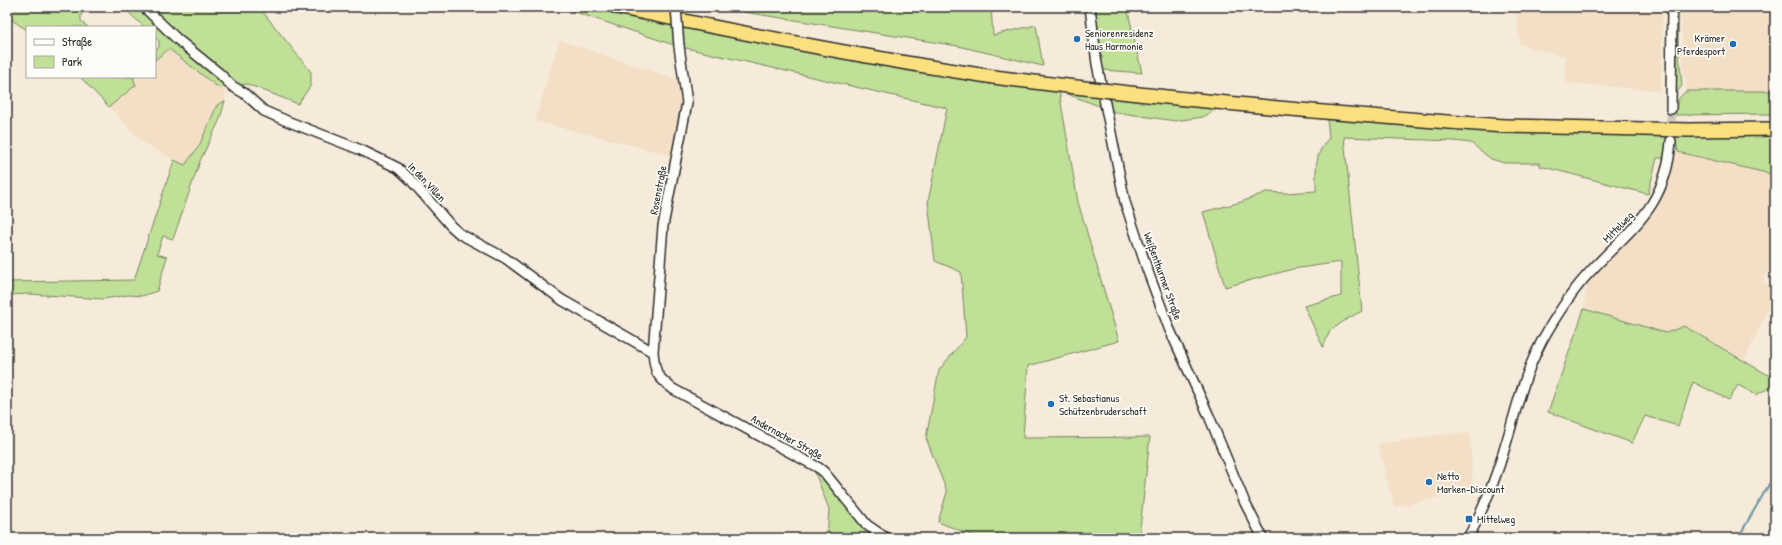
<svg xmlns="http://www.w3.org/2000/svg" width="1782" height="545" viewBox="0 0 1782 545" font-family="'Patrick Hand',sans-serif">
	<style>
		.built { fill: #f2dfc6 }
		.green { fill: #c0df97; stroke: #768561 }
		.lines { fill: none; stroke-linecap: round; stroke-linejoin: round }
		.stream { stroke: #6894a3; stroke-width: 2 }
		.minor-tunnel { stroke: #cdc5b7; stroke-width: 9; stroke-dasharray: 9 4.5; stroke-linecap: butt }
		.minor-casing { stroke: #2b2b2b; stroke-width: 12 }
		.highway-casing { stroke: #2b2b2b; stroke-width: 16 }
		.minor { stroke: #fdfcf7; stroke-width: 9 }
		.highway { stroke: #fce080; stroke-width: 13 }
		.minor-bridge-casing { stroke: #2b2b2b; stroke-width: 12; stroke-linecap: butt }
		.highway-bridge-casing { stroke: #2b2b2b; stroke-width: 16; stroke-linecap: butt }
		.minor-bridge { stroke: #fdfcf7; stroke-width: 9 }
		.highway-bridge { stroke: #fce080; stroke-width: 13 }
		.poi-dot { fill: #1f6fb2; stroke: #fdfcf7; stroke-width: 1.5 }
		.labels { text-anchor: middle; stroke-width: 3.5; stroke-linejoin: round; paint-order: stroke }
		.poi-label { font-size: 11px; fill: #2b2b2b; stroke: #fdfcf7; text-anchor: start }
		.street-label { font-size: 11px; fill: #2b2b2b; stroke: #fdfcf7 }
	</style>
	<rect width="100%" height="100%" fill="#f6ebda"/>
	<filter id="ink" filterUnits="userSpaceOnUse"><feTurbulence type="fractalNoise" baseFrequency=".025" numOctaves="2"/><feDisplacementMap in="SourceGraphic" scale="8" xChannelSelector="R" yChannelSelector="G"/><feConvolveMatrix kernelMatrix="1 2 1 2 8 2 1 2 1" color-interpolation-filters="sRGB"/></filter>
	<g filter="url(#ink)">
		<path class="built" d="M1512 7H1663L1661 91 1566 83 1565 57 1520 44 1516 13Z
			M1682 7H1775V91H1687L1683 68 1681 15Z
			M559 40 682 81 684 103 674 156 535 121Z
			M169 49 219 87H225V101L217 106 199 146 185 165 143 143 109 107 136 85 133 78 135 77H155V60Z
			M1678 152 1775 175V253L1763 282 1775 288V294L1745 360 1684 326 1666 333 1584 309 1588 281 1656 209Z
			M1470 433 1473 490 1394 507 1378 444 1439 435Z"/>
		<path class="green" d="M7 7H87L81 15V21L88 27H27V30L7 17Z
			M123 7H265L263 12 311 72V85L298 104 247 84 219 88 169 49 155 60V51L159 47V41L155 37V27H144Z
			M560 7H599L762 42 1059 91 1217 109 1203 117 1175 121 1115 112 1059 91 1078 202 1119 341 1028 366 1023 438 1150 437 1139 538H979L938 522 947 492 926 438 939 370 966 337 961 272 935 261 928 202 947 108 677 46Z
			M712 7H991L993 35 1036 25 1043 66 958 46Z
			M1093 7H1127L1142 73 1103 70Z
			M1676 7H1679L1678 42 1682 86 1677 92 1676 91Z
			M80 77H135L133 78 136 85 109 107Z
			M1687 91H1775V114L1676 115C1675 105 1678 96 1687 91Z
			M225 101 220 119 200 161 173 239 163 236 157 254 167 257 157 291 142 296 129 295 103 299 30 294 7 295V282L134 280 174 160 185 165 199 146 217 105Z
			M1327 117 1668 135 1665 158H1657L1648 194 1540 166V163H1504L1491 159 1471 143 1454 141 1344 137 1362 311 1347 319 1330 331 1323 347 1304 306 1341 296V262L1293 269 1225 287 1203 212 1241 202 1266 192 1285 193 1316 191C1316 169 1314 154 1329 138Z
			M1775 135V175L1678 152 1675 136Z
			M1584 309 1666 333 1684 326 1775 379V385L1756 395 1738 385 1729 400 1693 382 1678 426 1645 416 1632 443 1548 412Z
			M814 470 824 475 880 538H827L829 509Z"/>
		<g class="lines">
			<path class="stream" d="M1738 538 1775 474"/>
			<path class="minor-tunnel" d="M1671 134V109"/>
			<g class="minor-casing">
				<path id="minor" d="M144 7 177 39 220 74 232 86 244 93 264 111 287 121 361 150 398 168 411 180 451 226 460 234 505 258 562 300 653 352
					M1090 7 1097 64 1125 202 1147 269 1169 328 1209 416 1245 503 1263 538
					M679 46 687 103 663 226 653 352C655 373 656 376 673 389L819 468 824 472 867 525 886 538
					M1671 109 1672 7
					M1468 538C1480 516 1490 492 1498 469 1515 420 1521 375 1548 330 1560 310 1573 290 1589 273 1630 228 1666 209 1671 141"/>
			</g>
			<g class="highway-casing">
				<path id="highway" d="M616 7C742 33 867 58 994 77
					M1504 126 1689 130 1775 129"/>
			</g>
			<use href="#minor" class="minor"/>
			<use href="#highway" class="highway"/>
			<g class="minor-bridge-casing">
				<path id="minor-bridge" d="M676 7 679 46"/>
			</g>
			<g class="highway-bridge-casing">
				<path id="highway-bridge" d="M994 77C1164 99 1333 114 1504 126"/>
			</g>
			<use href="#minor-bridge" class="minor-bridge"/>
			<use href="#highway-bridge" class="highway-bridge"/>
		</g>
	</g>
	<g class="poi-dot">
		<circle cx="1077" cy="39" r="4"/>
		<circle cx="1733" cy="44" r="4"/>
		<circle cx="1051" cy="404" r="4"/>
		<circle cx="1429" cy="482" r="4"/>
		<rect x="1465" y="515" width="8" height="8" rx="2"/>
	</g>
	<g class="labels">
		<g class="poi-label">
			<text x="1085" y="37">Seniorenresidenz<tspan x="1085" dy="13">Haus Harmonie</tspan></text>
			<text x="1725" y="42" text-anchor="end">Krämer<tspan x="1725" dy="13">Pferdesport</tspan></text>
			<text x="1059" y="402">St. Sebastianus<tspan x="1059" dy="13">Schützenbruderschaft</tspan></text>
			<text x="1437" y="480">Netto<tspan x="1437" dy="13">Marken-Discount</tspan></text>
			<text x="1477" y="523">Mittelweg</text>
		</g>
		<g class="street-label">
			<text transform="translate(427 182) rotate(47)" y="4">In den Villen</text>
			<text transform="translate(658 190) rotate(-79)" y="4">Rosenstraße</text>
			<text transform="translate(1618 227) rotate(-46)" y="4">Mittelweg</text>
			<text transform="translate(1163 276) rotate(70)" y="4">Weißenthurmer Straße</text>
			<text transform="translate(787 437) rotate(29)" y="4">Andernacher Straße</text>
		</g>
	</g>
	<rect width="1782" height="545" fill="none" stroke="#fdfcf7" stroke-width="24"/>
	<rect x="12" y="12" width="1758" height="521" fill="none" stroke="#2b2b2b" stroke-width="1.5" filter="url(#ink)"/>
	<rect x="26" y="26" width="130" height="52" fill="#fdfcf7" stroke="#a9a8a5"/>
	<rect x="34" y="39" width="20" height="6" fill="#fdfcf7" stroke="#a9a8a5"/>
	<text x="62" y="46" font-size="12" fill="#2b2b2b">Straße</text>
	<rect x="34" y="56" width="20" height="12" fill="#c0df97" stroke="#a9a8a5"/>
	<text x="62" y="66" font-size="12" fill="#2b2b2b">Park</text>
</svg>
